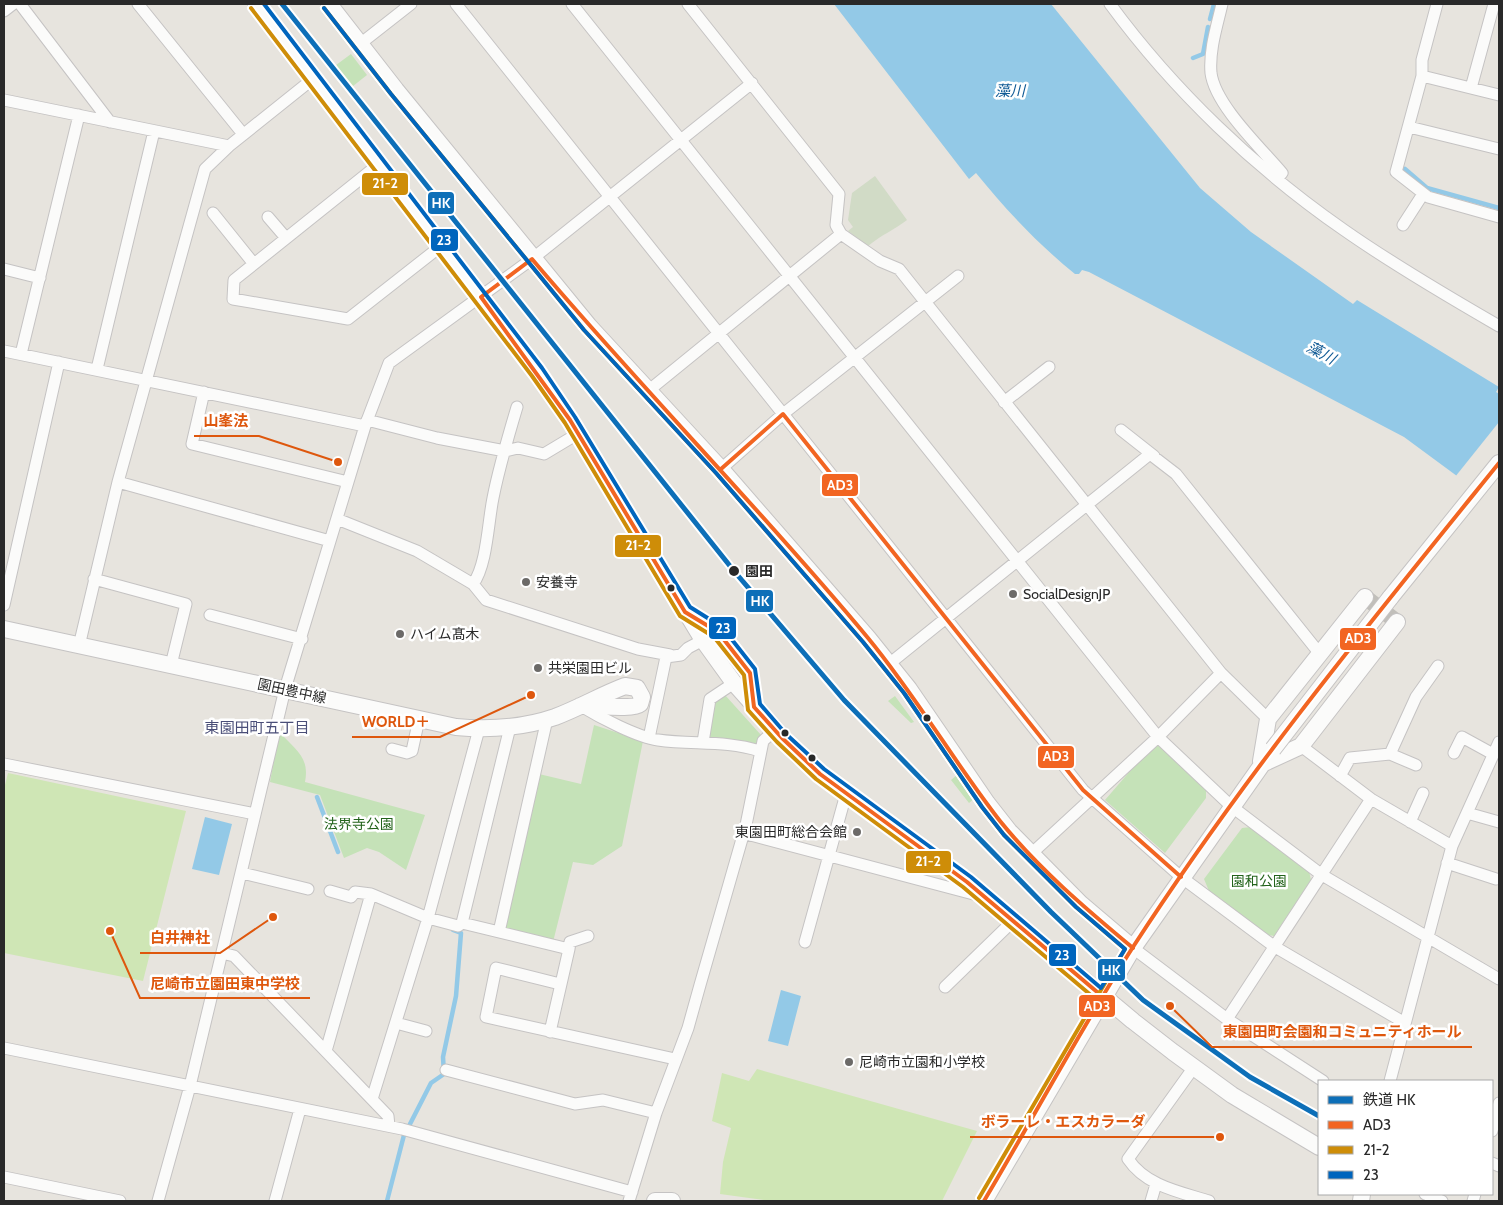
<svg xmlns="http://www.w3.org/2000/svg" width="1503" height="1205" viewBox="0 0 1503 1205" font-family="Cabin,'Noto Sans JP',sans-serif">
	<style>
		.green { fill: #c5e2b8 }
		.cemetery { fill: #d1dbc6 }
		.pitch { fill: #cfe6b5 }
		.water { fill: #93c9e7 }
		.pier { fill: #e7e4de }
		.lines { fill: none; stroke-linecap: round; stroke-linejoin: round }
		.stream { stroke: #93c9e7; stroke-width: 4.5 }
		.secondary-tunnel { stroke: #c1bfba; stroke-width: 16; stroke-dasharray: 16 8; stroke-linecap: butt }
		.street-casing { stroke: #c5c3c3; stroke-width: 13 }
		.secondary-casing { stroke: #c5c3c3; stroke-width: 18 }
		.street { stroke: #fbfbfa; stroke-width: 11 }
		.secondary { stroke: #fbfbfa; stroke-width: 16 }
		.secondary-bridge-casing { stroke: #c5c3c3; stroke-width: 18; stroke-linecap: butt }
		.secondary-bridge { stroke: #fbfbfa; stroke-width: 16 }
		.bus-1-casing { stroke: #fff; stroke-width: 8 }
		.bus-2-casing { stroke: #fff; stroke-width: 8 }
		.bus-3-casing { stroke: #fff; stroke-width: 8 }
		.bus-1 { stroke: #f26522; stroke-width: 4 }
		.bus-2 { stroke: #ce8d08; stroke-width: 4 }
		.bus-3 { stroke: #0065bd; stroke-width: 4 }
		.rail-1-casing { stroke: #fff; stroke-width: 9 }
		.rail-1 { stroke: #0d6fb8; stroke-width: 5 }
		.stop-dot { fill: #292929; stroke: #fff; stroke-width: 2 }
		.poi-dot { fill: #6c6a68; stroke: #fff; stroke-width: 2 }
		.labels { text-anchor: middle; stroke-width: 5; stroke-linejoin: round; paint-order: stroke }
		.stop-label { font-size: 14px; font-weight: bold; fill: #292929; stroke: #fff; text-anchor: start }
		.poi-label { font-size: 14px; fill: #292929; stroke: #fff; text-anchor: start }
		.street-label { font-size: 14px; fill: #292929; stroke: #fff }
		.park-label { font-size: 14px; fill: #23631b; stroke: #fff }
		.water-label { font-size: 15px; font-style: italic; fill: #105a95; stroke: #fff }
		.neighbourhood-label { font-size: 15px; fill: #4a4e78; stroke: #fff }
		.leader { fill: none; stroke: #de570d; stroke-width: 2 }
		.callout-dot { fill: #de570d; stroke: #fff; stroke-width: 2 }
		.callout-label { font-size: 15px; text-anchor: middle; font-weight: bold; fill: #de570d; stroke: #fff; stroke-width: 5; stroke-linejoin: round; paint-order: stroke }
		.line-badge { stroke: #fff; stroke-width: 2 }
		.badge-label { font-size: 14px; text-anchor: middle; font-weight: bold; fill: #fff }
	</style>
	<rect width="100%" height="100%" fill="#e7e4de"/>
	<path class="green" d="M351 54 367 75 348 90 332 68Z
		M725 695 761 735 756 746 708 738 714 703Z
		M895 696 914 722 911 723 888 701Z
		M594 725 643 741 622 846 593 865 573 862 553 942 505 930 539 774 581 784Z
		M279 732C295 749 310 757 305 782L425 815 406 870 379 852 367 848 344 858 320 795 270 782Z
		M1158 745 1206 786V798L1165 853 1105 800 1150 748Z
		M957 775 975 798 969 803 951 780Z
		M1251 827 1309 871 1311 880 1274 936 1268 935 1209 891 1204 879 1242 828Z"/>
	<path class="cemetery" d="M875 176 907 220C894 230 881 235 868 246L848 231 853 227 848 220 852 193Z"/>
	<path class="pitch" d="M8 773 186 811 143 981 4 953V789Z
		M757 1069 977 1131 942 1201H771L720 1194 723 1162 731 1128 712 1121 722 1073 749 1081Z"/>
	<path class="water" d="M834 4H1051L1200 188 1251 232 1353 304 1357 300 1499 387 1496 392 1499 394V507L1404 437 1089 272 1082 270 1079 274H1075C1038 244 1006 210 976 173L969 179Z
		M205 817 232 824 219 875 192 869Z
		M781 990 801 996 788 1046 768 1041Z"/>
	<path class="pier" d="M1499 422V506L1497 509 1455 477Z"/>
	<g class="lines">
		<path class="stream" d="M1210 19 1214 4
			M1193 58 1203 54 1208 27
			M1405 169 1427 188 1499 208
			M317 797 338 852
			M410 1124 431 1083 444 1074 443 1057 456 996 461 933 453 930
			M387 1201 404 1135"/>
		<path class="secondary-tunnel" d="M1365 597 1397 622"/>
		<g class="street-casing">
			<path id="street" d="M20 4 110 122
				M138 4 243 134
				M456 4 1083 790 1181 877 1275 947 1405 1023
				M572 4 1158 737 1231 806 1322 875 1499 979
				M688 4 839 194 836 225 841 234 880 261 899 269 1221 673 1268 719
				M1110 4C1174 91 1256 169 1344 230 1394 265 1447 296 1499 326
				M1222 4C1217 26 1209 50 1211 73 1215 105 1261 148 1282 173L1277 179
				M1437 4 1422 60V76L1396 172 1428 197 1499 217
				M4 11 13 4
				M360 44 411 4
				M1422 76 1499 95
				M1471 88 1494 4
				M4 100 229 146
				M1409 127 1499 149
				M379 164 234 280 233 299 348 319 441 246
				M213 213 254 264
				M268 217 286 238
				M1403 225 1423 194
				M4 269 40 278
				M4 351 365 426
				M21 354 79 115
				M97 369 154 131
				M648 391 841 234
				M204 392 192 444 348 482
				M1004 402 1049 367
				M367 420 437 438 505 451 518 448 544 454 579 433
				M1121 430 1154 456
				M721 469 783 414 958 276
				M118 482 330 541
				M337 519 417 551 473 584 486 600 638 649 670 655
				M94 579 186 604 171 665
				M473 584C487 565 488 522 493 498 499 467 508 437 517 407
				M4 605 59 362
				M210 615 302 639
				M79 646 118 482 205 169 229 146 314 78
				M889 664 1150 454 1176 474 1320 654
				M581 706C599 717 637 737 658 740 693 745 725 740 760 751
				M649 738 666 657 681 655 688 648 703 640
				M703 742 710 699 734 683
				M1301 746 1371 799 1452 846
				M392 749 407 753 412 751 419 719
				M1454 753 1462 737 1493 754
				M1390 754 1416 765
				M4 764 255 814
				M1340 776 1350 758 1390 754 1416 697 1438 666
				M1467 813 1499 822
				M1410 822 1423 793
				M743 833 981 896
				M1031 854 1158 737 1221 673
				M1447 863 1496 879
				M242 873 308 889
				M330 891 351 897 355 892 371 894 428 918 458 926 462 923 569 949 550 1032
				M462 923 510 727
				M499 932 547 719
				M805 942 846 794
				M1133 948 1227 1019 1323 1081
				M569 949 570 942 588 936
				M222 953 234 956 388 1116 389 1126
				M560 984 496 968 486 1017 675 1059
				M945 987 1013 921
				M1227 1019 1371 799
				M396 1023 426 1031
				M4 1048 402 1129 632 1192
				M326 1051 371 894
				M1194 1067 1128 1159C1146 1186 1180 1192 1209 1201
				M446 1070 575 1104 603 1100 656 1113
				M1390 1081 1452 846 1499 742
				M372 1099 428 918 479 729
				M1492 1131 1499 1103
				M1492 1163 1499 1166
				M4 1177 120 1201
				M1425 1194 1442 1201
				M158 1201 190 1086 285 689 365 426 389 363 532 259 752 83
				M275 1201 300 1109
				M629 1201 656 1113 688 1028 700 985 746 825 763 741 775 730
				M1151 1201 1156 1184
				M1473 1201 1475 1194"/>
		</g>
		<g class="secondary-casing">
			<path id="secondary" d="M256 4 537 372 570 420 703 640 734 683 799 756 846 794 967 882 1133 1021 1173 1052 1232 1095 1319 1147
				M329 4 396 90 589 326 721 469 868 638 909 689 987 803 1009 831 1080 903 1133 948
				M1390 598 1499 463
				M4 629 456 727C490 730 523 728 555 717 579 708 601 695 625 686L637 688 642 697 640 704C633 710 593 705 580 706
				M1261 761 1268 719 1365 597
				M1262 764 1301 746 1397 622
				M655 1201H672
				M984 1201 1133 948 1273 749
				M1361 1201 1362 1194"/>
		</g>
		<use href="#street" class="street"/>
		<use href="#secondary" class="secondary"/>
		<g class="secondary-bridge-casing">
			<path id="secondary-bridge" d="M1273 749 1390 598"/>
		</g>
		<use href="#secondary-bridge" class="secondary-bridge"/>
		<g class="bus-1-casing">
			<path id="bus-1" d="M721 469 783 414 1083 790 1181 877
				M1103 997 967 882 820 774 782 738 754 707 750 673 718 632 685 612 570 420 481 297 532 259C641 388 760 508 868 638 916 696 954 762 1000 821 1039 869 1086 909 1133 948
				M984 1201C1034 1117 1080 1030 1133 947 1243 777 1372 620 1499 463"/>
		</g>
		<g class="bus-2-casing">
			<path id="bus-2" d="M251 8 532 376 565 423 680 616 714 637 744 675 748 710 777 742 816 779 963 887 1099 1002
				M324 8 391 94 584 330 716 473 863 642 904 693 982 807 1004 835 1076 907 1125 949 979 1198"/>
		</g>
		<g class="bus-3-casing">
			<path id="bus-3" d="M264 4 542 368 575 417 690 607 722 627 755 669 760 704 786 734 824 769 971 877 1101 988 1125 949 1076 907 1004 835 982 807 904 693 863 642 716 473 584 330 391 94 324 8"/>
		</g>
		<use href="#bus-1" class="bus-1"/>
		<use href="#bus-2" class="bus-2"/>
		<use href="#bus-3" class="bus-3"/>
		<g class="rail-1-casing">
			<path id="rail-1" d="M282 4 734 571 844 700 1051 912 1143 1000 1250 1077 1319 1116"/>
		</g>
		<use href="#rail-1" class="rail-1"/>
	</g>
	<g class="stop-dot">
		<circle cx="734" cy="571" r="6"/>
		<circle cx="671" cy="588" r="4.5"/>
		<circle cx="927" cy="718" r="4.5"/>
		<circle cx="785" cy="733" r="4.5"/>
		<circle cx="812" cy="758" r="4.5"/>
	</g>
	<g class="poi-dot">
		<circle cx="526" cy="582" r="5"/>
		<circle cx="1013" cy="594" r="5"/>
		<circle cx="400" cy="634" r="5"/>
		<circle cx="538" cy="668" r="5"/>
		<circle cx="857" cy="832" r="5"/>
		<circle cx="849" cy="1062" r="5"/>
	</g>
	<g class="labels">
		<g class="stop-label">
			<text x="745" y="576">園田</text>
		</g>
		<g class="poi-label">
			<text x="536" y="587">安養寺</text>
			<text x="1023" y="599">SocialDesignJP</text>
			<text x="410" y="639">ハイム髙木</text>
			<text x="548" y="673">共栄園田ビル</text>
			<text x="847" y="837" text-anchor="end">東園田町総合会館</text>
			<text x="859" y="1067">尼崎市立園和小学校</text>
		</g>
		<g class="street-label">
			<text transform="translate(292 691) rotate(12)" y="5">園田豊中線</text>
		</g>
		<g class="park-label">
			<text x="359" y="829">法界寺公園</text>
			<text x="1259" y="886">園和公園</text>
		</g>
		<g class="water-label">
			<text x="1010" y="96">藻川</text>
			<text transform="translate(1321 353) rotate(28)" y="5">藻川</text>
		</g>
		<g class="neighbourhood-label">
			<text x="257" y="733">東園田町五丁目</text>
		</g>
	</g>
	<path class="leader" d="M338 462L259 436H194M531 695L440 737H352M273 917L220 953H140M110 931L140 998H310M1170 1006L1212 1047H1472M1220 1137L1155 1137H970"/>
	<g class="callout-dot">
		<circle cx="338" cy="462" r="5"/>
		<circle cx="531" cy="695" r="5"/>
		<circle cx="273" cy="917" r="5"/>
		<circle cx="110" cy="931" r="5"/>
		<circle cx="1170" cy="1006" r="5"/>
		<circle cx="1220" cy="1137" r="5"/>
	</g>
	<g class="callout-label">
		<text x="226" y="426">山峯法</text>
		<text x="396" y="727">WORLD＋</text>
		<text x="180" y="943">白井神社</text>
		<text x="225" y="989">尼崎市立園田東中学校</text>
		<text x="1342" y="1037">東園田町会園和コミュニティホール</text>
		<text x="1063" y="1127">ボラーレ・エスカラーダ</text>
	</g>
	<g class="line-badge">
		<rect x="361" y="172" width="48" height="24" rx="5" fill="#ce8d08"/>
		<rect x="427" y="191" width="28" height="24" rx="5" fill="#0d6fb8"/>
		<rect x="430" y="228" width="29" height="24" rx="5" fill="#0065bd"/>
		<rect x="821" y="473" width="38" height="24" rx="5" fill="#f26522"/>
		<rect x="614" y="534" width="48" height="24" rx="5" fill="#ce8d08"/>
		<rect x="745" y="589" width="29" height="24" rx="5" fill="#0d6fb8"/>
		<rect x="708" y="616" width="29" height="24" rx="5" fill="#0065bd"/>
		<rect x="1339" y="627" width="38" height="24" rx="5" fill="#f26522"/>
		<rect x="1037" y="745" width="38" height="24" rx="5" fill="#f26522"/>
		<rect x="905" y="850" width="47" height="24" rx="5" fill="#ce8d08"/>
		<rect x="1048" y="943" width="29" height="24" rx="5" fill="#0065bd"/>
		<rect x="1097" y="958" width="29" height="24" rx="5" fill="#0d6fb8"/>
		<rect x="1078" y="994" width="38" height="24" rx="5" fill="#f26522"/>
	</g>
	<g class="badge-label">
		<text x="385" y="188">21-2</text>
		<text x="441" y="208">HK</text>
		<text x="444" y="245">23</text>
		<text x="840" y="490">AD3</text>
		<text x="638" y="550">21-2</text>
		<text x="760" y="606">HK</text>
		<text x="723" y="633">23</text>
		<text x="1358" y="643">AD3</text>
		<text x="1056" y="761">AD3</text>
		<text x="928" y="866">21-2</text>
		<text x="1062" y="960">23</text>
		<text x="1111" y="975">HK</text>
		<text x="1097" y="1011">AD3</text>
	</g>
	<rect width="1503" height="1205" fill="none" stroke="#292929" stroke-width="10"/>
	<rect x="1318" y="1080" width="175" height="115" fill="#ffffff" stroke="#a9a9a9"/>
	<rect x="1328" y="1096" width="25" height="8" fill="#0d6fb8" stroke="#a9a9a9"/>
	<text x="1363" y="1105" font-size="15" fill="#292929">鉄道 HK</text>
	<rect x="1328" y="1121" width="25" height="8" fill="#f26522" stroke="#a9a9a9"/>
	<text x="1363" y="1130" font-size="15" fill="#292929">AD3</text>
	<rect x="1328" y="1146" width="25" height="8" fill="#ce8d08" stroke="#a9a9a9"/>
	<text x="1363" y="1155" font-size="15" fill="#292929">21-2</text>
	<rect x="1328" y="1171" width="25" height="8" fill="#0065bd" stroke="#a9a9a9"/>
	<text x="1363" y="1180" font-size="15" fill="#292929">23</text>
</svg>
